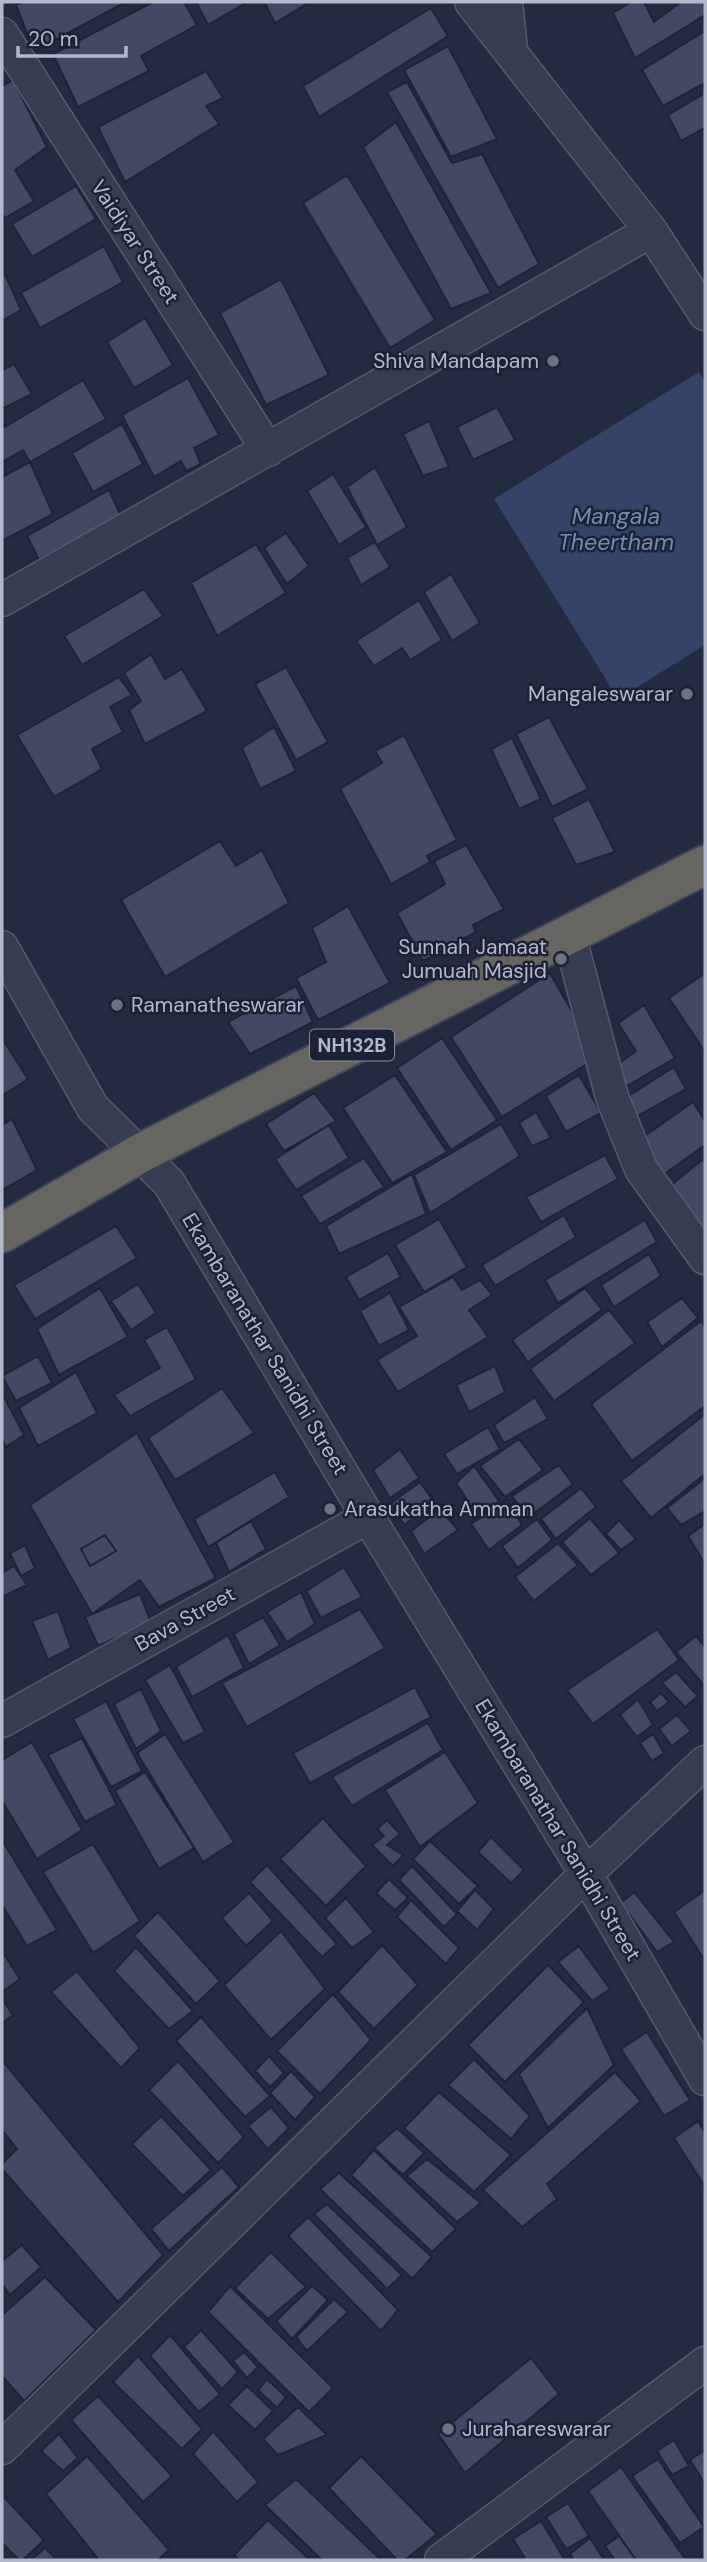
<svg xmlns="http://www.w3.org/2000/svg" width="707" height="2562" viewBox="0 0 707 2562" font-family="'DM Sans',sans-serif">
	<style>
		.water { fill: #354368 }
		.building { fill: #414a62; stroke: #1e2437; stroke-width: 2 }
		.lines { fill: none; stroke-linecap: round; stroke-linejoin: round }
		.minor-casing { stroke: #555b6e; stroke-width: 35 }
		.trunk-casing { stroke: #3f4558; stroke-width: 42 }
		.minor { stroke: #373d50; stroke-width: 32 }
		.trunk { stroke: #666562; stroke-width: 38 }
		.worship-dot { fill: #6b7280; stroke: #1c2235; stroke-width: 2.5 }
		.labels { text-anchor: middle; stroke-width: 5; stroke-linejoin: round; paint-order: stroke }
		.shield { fill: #1c2235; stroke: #868b9e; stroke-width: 2 }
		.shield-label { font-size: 19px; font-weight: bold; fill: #b3b8cb }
		.street-label { font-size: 21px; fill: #b3b8cb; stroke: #1c2235 }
		.poi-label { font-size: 21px; fill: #b3b8cb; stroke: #1c2235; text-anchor: end }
		.water-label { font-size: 23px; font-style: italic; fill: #7889b4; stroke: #1c2235 }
	</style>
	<rect width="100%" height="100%" fill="#222b40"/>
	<path class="water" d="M699 372 705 381V645L618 699 494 499Z"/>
	<path class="building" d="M22 2H126L34 51 16 5Z
		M153 2H184L197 25 141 56 149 71 78 107 53 54Z
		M196 2H247L208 25Z
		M264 2H310L275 23Z
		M631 2H644L654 22 681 2H705V15L635 58 613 13Z
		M431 8 448 36 319 117 303 86Z
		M705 31V83L663 106 642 70Z
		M448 46 497 139 451 157 404 70Z
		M206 71 223 98 206 106 219 124 125 182 98 127Z
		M13 80 47 147 15 170 34 201 5 218 2 214V86Z
		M407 82 452 163 482 154 539 264 498 288 387 92Z
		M705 93V128L681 141 668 115Z
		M396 122 491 293 451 309 363 147Z
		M347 175 435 320 390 348 303 203Z
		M76 186 96 219 32 257 12 224Z
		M104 246 123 282 40 328 21 293Z
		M5 274 21 310 2 321V276Z
		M281 279 329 375 266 405 220 313Z
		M145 318 173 365 134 388 107 342Z
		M14 364 32 394 2 409V370Z
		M188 378 219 435 194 448 201 464 186 471 181 461 154 477 122 415Z
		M83 380 106 419 30 462 23 450 2 462V422L5 427Z
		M497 407 515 440 473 460 457 427Z
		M429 421 449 467 423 476 403 434Z
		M122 424 143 464 93 492 72 453Z
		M30 462 53 514 2 541V477Z
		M375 467 407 527 377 545 347 487Z
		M333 474 366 527 339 545 307 491Z
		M109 490 121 516 39 560 27 536Z
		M286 533 309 566 287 584 264 548Z
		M375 542 390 567 361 585 347 558Z
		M256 544 286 593 217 636 191 583Z
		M451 574 480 623 452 641 424 592Z
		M144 589 163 616 82 665 64 636Z
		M419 600 442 640 410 660 402 648 374 666 356 641Z
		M151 654 165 679 182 669 207 711 145 744 129 710 141 701 124 673Z
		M286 667 328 742 296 760 255 684Z
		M119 677 132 695 110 707 123 732 92 749 102 769 54 797 17 735Z
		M549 717 588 789 552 807 516 734Z
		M274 727 296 771 260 789 242 748Z
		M404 735 457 840 427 856 430 862 391 884 340 789 382 763 375 751Z
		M512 738 541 799 519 809 491 749Z
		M589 799 615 852 576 865 552 818Z
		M220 841 236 866 262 850 289 903 165 977 121 900Z
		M466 845 504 909 473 925 476 932 423 961 397 913 445 884 434 861Z
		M348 906 390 983 318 1020 296 978 326 962 312 928Z
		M550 973 598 1057 502 1117 451 1037Z
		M705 973V1052L669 998Z
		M296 986 313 1022 250 1054 228 1022Z
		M644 1005 675 1058 627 1086 615 1066 636 1051 618 1023Z
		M2 1038 28 1079 2 1096Z
		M442 1038 497 1120 451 1150 397 1068Z
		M674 1067 686 1089 630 1120 619 1102Z
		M395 1075 447 1152 392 1183 343 1108Z
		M579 1075 601 1113 566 1132 546 1096Z
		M314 1093 336 1121 284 1151 266 1124Z
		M693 1102 705 1121V1145L663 1175 639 1140Z
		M536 1112 551 1138 532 1146 519 1123Z
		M12 1119 37 1170 2 1190V1125Z
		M501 1124 520 1156 430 1213 414 1175Z
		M329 1125 349 1158 296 1190 275 1159Z
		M605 1155 618 1179 541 1222 526 1197Z
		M364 1158 384 1187 320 1224 301 1196Z
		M703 1159 705 1163V1246L664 1191Z
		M412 1174 426 1214 339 1254 326 1226Z
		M564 1215 576 1237 495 1286 482 1265Z
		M439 1219 467 1267 424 1292 395 1245Z
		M645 1220 657 1242 558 1303 545 1280Z
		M116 1226 137 1258 35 1319 14 1285Z
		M388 1253 401 1277 359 1300 346 1277Z
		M649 1254 661 1276 614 1307 601 1285Z
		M453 1277 462 1290 480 1280 492 1295 469 1310 488 1337 398 1392 377 1360 417 1336 399 1307Z
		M138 1284 156 1313 131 1330 111 1301Z
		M100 1288 128 1337 59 1375 37 1329Z
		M585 1288 602 1310 528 1362 512 1340Z
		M390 1293 409 1330 379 1346 360 1311Z
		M682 1298 698 1318 662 1347 647 1322Z
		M609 1310 635 1343 554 1401 530 1369Z
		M701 1321 705 1327V1406L632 1461 591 1404Z
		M167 1327 196 1379 130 1416 114 1395 160 1368 144 1340Z
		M38 1356 52 1383 16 1401 2 1376Z
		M495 1366 505 1392 469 1412 456 1385Z
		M76 1372 97 1413 38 1446 19 1408Z
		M222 1388 254 1433 175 1480 148 1438Z
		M2 1393 24 1435 6 1447 2 1439Z
		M535 1397 548 1419 504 1443 494 1425Z
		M705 1414V1474L651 1518 621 1481Z
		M488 1427 500 1449 457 1474 444 1454Z
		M137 1433 216 1578 159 1607 140 1580 92 1614 30 1505Z
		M519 1439 543 1470 505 1497 480 1466Z
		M400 1449 419 1478 390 1498 373 1470Z
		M559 1465 573 1484 528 1518 512 1496Z
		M474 1466 499 1501 479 1518 456 1483Z
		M275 1472 289 1497 208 1547 194 1519Z
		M705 1478V1511L681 1525 667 1508Z
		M420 1482 435 1503 404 1525 391 1503Z
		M581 1488 596 1507 556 1539 541 1519Z
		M507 1500 522 1525 489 1550 471 1524Z
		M440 1509 458 1530 424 1554 411 1531Z
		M590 1518 619 1553 591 1575 562 1542Z
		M537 1519 552 1540 518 1568 502 1546Z
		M619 1520 636 1539 621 1550 606 1534Z
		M251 1521 266 1549 229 1572 216 1543Z
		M705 1524V1564L688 1536Z
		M105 1535 116 1551 90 1566 81 1549Z
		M558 1543 578 1565 534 1601 515 1577Z
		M25 1545 35 1568 21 1576 10 1553Z
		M14 1566 27 1585 2 1597V1573Z
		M344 1567 362 1597 321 1618 306 1591Z
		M301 1592 315 1624 287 1642 267 1612Z
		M140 1594 151 1623 98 1646 85 1617Z
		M360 1609 385 1648 247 1727 222 1683Z
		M58 1611 71 1648 48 1660 32 1621Z
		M263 1617 280 1645 249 1664 234 1634Z
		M657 1629 679 1660 593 1724 567 1690Z
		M228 1635 244 1668 192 1697 176 1667Z
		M696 1636 705 1647V1687L676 1652Z
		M170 1665 205 1732 183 1743 145 1680Z
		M676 1672 698 1696 685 1707 662 1683Z
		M415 1687 431 1717 310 1783 293 1753Z
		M141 1689 161 1731 136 1749 114 1704Z
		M661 1693 669 1702 657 1711 650 1702Z
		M638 1699 653 1725 637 1737 620 1715Z
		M106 1701 142 1771 111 1787 73 1719Z
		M677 1715 691 1731 672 1746 659 1729Z
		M428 1723 443 1750 352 1806 332 1777Z
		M165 1734 234 1842 203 1862 137 1753Z
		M653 1734 664 1753 652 1761 640 1743Z
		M82 1738 117 1805 85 1822 48 1755Z
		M32 1742 82 1830 37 1859 2 1801V1760Z
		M445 1752 478 1803 420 1847 385 1790Z
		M145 1772 194 1848 159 1869 115 1791Z
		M323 1818 366 1866 326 1906 280 1859Z
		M387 1820 400 1834 387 1845 403 1855 393 1866 372 1845 384 1836 377 1829Z
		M491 1837 524 1870 511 1883 478 1852Z
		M2 1840 57 1930 27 1946 2 1905Z
		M430 1841 478 1886 459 1904 413 1859Z
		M93 1844 140 1921 93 1953 43 1872Z
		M267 1865 337 1944 322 1957 250 1882Z
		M412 1866 457 1914 444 1927 399 1880Z
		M389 1879 408 1898 395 1910 376 1893Z
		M475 1890 494 1909 477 1930 457 1911Z
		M705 1890V1957L703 1958 674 1912Z
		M634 1892 674 1942 657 1952 621 1903Z
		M249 1893 273 1921 246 1946 222 1918Z
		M346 1898 374 1932 352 1948 325 1918Z
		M411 1900 459 1948 446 1964 397 1917Z
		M158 1912 220 1981 196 2004 134 1936Z
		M281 1931 325 1989 271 2040 224 1985Z
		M382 1945 418 1985 374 2029 338 1992Z
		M579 1946 610 1989 592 2001 558 1962Z
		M136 1947 193 2011 169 2029 114 1971Z
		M2 1951 20 1979 2 1992Z
		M548 1965 584 2002 505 2082 468 2045Z
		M77 1971 140 2048 121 2068 51 1992Z
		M333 1994 371 2040 320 2094 277 2051Z
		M2 1999 13 2015 2 2023Z
		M587 2008 614 2065 548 2128 519 2074Z
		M201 2017 270 2096 245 2117 176 2041Z
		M647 2032 690 2100 664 2116 621 2049Z
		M269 2056 284 2073 270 2087 255 2071Z
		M474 2059 530 2116 511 2139 448 2085Z
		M2 2060 163 2255 118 2302 2 2169V2164L17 2149 2 2130Z
		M178 2061 244 2137 218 2163 149 2090Z
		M291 2071 315 2097 295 2120 270 2093Z
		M615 2072 641 2101 547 2184 557 2199 522 2227 483 2190Z
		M439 2092 511 2155 474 2192 404 2128Z
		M271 2107 289 2128 268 2149 248 2126Z
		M161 2116 211 2170 183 2196 132 2144Z
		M698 2121 705 2133V2187L674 2138Z
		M397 2128 424 2153 403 2175 374 2148Z
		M374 2150 456 2229 432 2252 351 2175Z
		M427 2159 481 2203 457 2222 407 2176Z
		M222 2167 239 2187 169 2251 151 2229Z
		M339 2173 432 2257 412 2279 320 2189Z
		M327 2204 402 2275 387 2289 314 2214Z
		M308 2217 398 2310 381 2331 288 2236Z
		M22 2245 41 2267 10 2295 2 2284V2261Z
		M271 2252 306 2287 268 2319 235 2288Z
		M45 2277 96 2330 24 2401 2 2376V2315Z
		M230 2286 333 2388 309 2412 208 2312Z
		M312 2286 328 2300 292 2339 276 2321Z
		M334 2299 348 2312 307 2351 296 2337Z
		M201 2330 238 2372 222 2389 184 2347Z
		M170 2335 220 2394 199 2412 150 2356Z
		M244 2352 258 2367 247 2378 233 2361Z
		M138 2356 202 2429 182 2449 113 2382Z
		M531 2358 559 2394 465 2473 438 2434Z
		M267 2379 286 2397 277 2408 258 2390Z
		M247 2386 273 2411 255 2430 228 2405Z
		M98 2396 172 2476 143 2502 71 2420Z
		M298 2407 327 2435 278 2455 263 2439Z
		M213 2431 258 2482 237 2502 193 2454Z
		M59 2434 78 2458 63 2471 41 2451Z
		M674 2440 689 2466 672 2475 657 2451Z
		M705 2450V2484L690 2460Z
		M87 2456 169 2550 158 2560H99L46 2494Z
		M361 2456 437 2534 405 2560H397L329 2488Z
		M658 2459 704 2527 680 2543 632 2476Z
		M621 2467 686 2560H636L588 2491Z
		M296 2479 381 2560H322L265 2505Z
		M4 2497 44 2540 23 2560H19L2 2543V2500Z
		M568 2503 589 2536 566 2549 546 2517Z
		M268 2520 310 2560H239L234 2555Z
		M541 2521 565 2560H526L513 2539Z
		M619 2536 636 2560H615L605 2546Z
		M590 2538 603 2558 599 2560H574L570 2554Z
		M45 2548 56 2559 31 2560Z"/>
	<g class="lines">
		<g class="minor-casing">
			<path id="minor" d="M471 2 651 231 705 314
				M506 2 511 50
				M2 34 268 450
				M2 600 651 231
				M569 934 612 1097 641 1169 705 1258
				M2 947 93 1108 169 1183 368 1517 586 1874 705 2079
				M2 1721 368 1517
				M2 2448 586 1874 705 1762
				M441 2560 705 2363"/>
		</g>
		<g class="trunk-casing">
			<path id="trunk" d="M2 1233 139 1154 705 865"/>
		</g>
		<use href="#minor" class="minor"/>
		<use href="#trunk" class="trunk"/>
	</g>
	<g class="worship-dot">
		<circle cx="553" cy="361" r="7"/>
		<circle cx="687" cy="694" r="7"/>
		<circle cx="561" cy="959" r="7"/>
		<circle cx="117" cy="1005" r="7"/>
		<circle cx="330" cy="1509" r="7"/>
		<circle cx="448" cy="2429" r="7"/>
	</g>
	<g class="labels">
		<rect class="shield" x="310" y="1029.5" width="84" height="31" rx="5"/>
		<g class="shield-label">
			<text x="352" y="1052">NH132B</text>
		</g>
		<g class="street-label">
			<text transform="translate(135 242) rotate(57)" y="7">Vaidiyar Street</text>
			<text transform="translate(265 1344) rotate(59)" y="7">Ekambaranathar Sanidhi Street</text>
			<text transform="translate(185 1619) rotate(-29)" y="7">Bava Street</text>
			<text transform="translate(558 1830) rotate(59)" y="7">Ekambaranathar Sanidhi Street</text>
		</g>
		<g class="poi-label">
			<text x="539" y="368">Shiva Mandapam</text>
			<text x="673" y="701">Mangaleswarar</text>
			<text x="547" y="954">Sunnah Jamaat<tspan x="547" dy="24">Jumuah Masjid</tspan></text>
			<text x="131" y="1012" text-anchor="start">Ramanatheswarar</text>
			<text x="344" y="1516" text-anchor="start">Arasukatha Amman</text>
			<text x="462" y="2436" text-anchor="start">Jurahareswarar</text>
		</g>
		<g class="water-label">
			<text x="616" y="524">Mangala<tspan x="616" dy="26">Theertham</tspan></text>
		</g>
	</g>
	<rect width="707" height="2562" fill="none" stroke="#b3b8cb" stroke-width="7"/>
	<path d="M18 46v10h108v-10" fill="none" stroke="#b3b8cb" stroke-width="3.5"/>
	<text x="28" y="46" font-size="21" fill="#b3b8cb" stroke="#1c2235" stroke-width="5" paint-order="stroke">20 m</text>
</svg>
